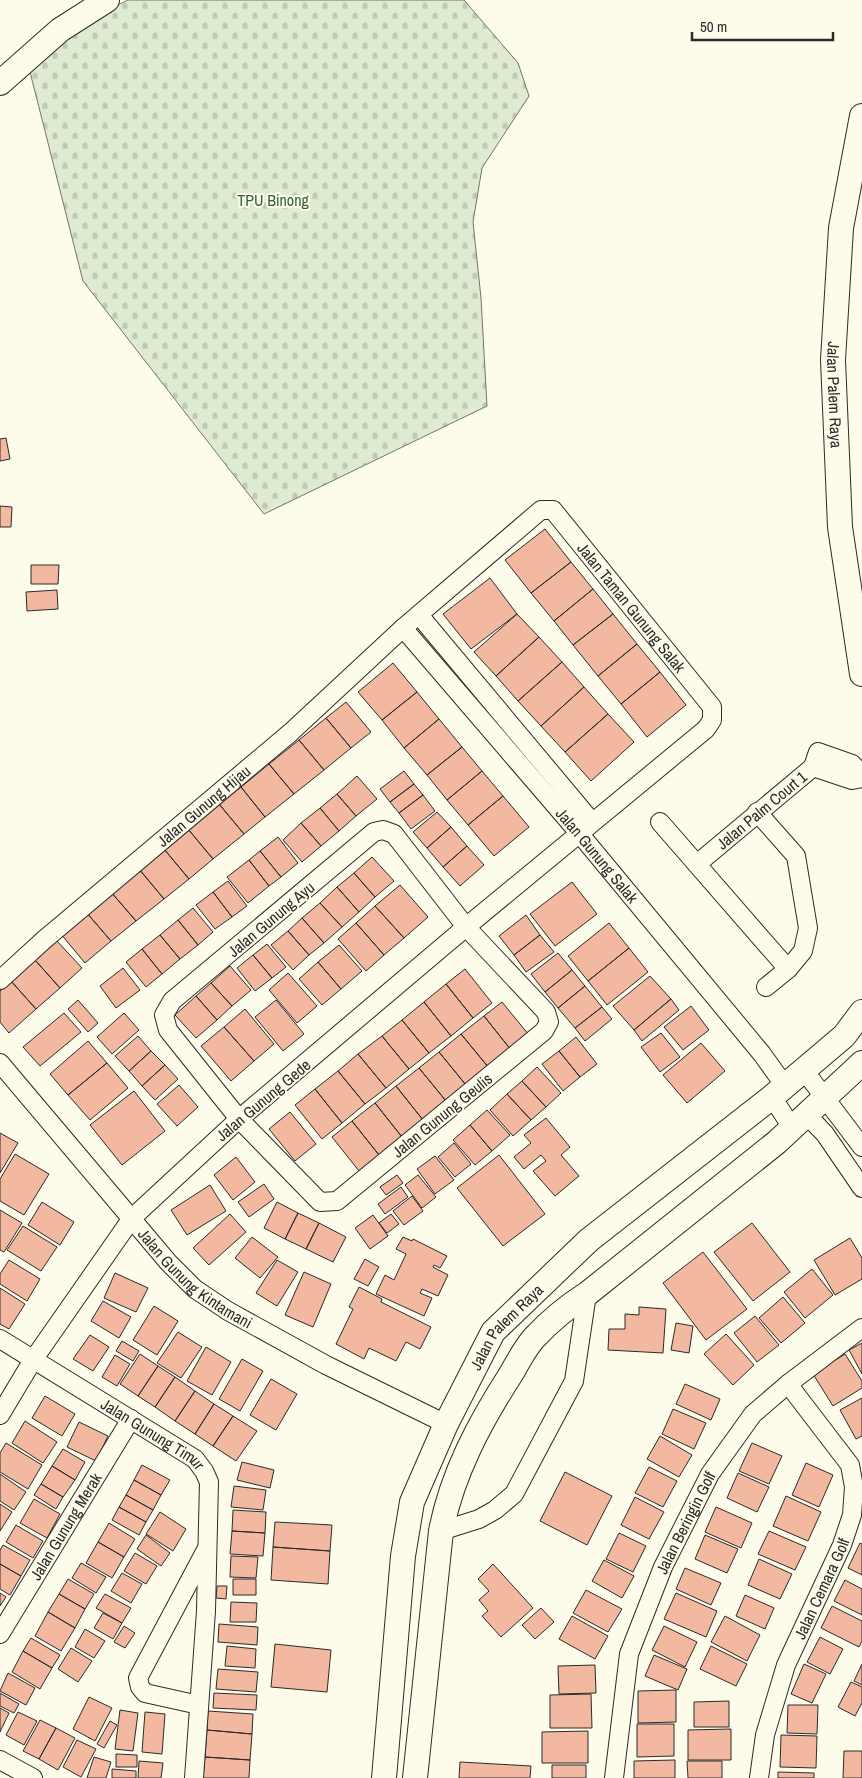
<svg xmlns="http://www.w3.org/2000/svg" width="862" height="1778" viewBox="0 0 862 1778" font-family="'Archivo Narrow',sans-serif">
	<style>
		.cemetery { fill: url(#cemetery-stones); stroke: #74746e }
		.building { fill: #f2b8a0; stroke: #2b2b2b }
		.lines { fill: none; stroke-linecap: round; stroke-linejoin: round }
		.street-casing { stroke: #2b2b2b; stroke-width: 20 }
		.secondary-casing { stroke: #2b2b2b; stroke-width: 26 }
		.street { stroke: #fdfbea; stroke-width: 18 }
		.secondary { stroke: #fdfbea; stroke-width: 24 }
		.labels { text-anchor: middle; stroke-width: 4; stroke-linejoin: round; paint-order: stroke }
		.park-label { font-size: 16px; fill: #34623c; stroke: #fdfbea }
		.street-label { font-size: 16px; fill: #2b2b2b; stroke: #fdfbea }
	</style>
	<defs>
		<pattern id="cemetery-stones" width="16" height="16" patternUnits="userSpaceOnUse" patternTransform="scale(1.25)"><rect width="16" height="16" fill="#deebd1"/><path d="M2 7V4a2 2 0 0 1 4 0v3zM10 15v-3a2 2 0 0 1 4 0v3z" fill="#bfcab4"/></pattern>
	</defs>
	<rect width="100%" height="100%" fill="#fdfbea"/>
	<path class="cemetery" d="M128 0H464L518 63 529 96 482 168 473 222 481 298 487 406 264 514 83 281 29 68 89 19Z"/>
	<path class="building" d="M6 438 10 459 0 461V439Z
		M0 506 12 507 11 527H0Z
		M545 529 571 562 531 593 505 560Z
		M571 562 593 589 554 621 531 593Z
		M31 565H59L58 584H31Z
		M490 578 517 614 471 649 443 614Z
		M593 589 613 614 573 645 554 621Z
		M57 590 58 609 27 611 26 592Z
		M517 614 539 637 496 676 474 652Z
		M613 614 637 644 598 676 573 645Z
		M539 637 562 662 518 701 496 676Z
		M637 644 660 672 621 704 598 676Z
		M562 662 584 687 541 726 518 701Z
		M393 663 417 692 382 720 358 692Z
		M660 672 686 705 647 737 621 704Z
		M584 687 608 714 565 752 541 726Z
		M417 692 439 719 404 748 382 720Z
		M346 702 371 732 351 748 326 718Z
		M608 714 634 742 591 781 565 752Z
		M326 718 351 748 324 770 299 740Z
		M439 719 462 747 427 775 404 748Z
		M299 740 324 770 294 794 269 764Z
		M462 747 482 771 447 800 427 775Z
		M269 764 294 794 265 817 241 787Z
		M404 771 414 784 390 802 380 789Z
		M482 771 503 796 468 825 447 800Z
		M357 776 377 799 356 816 337 794Z
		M414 784 423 795 399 813 390 802Z
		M241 787 265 817 244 834 219 804Z
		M337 794 356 816 339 831 320 808Z
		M423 795 435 811 411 829 399 813Z
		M503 796 529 827 494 856 468 825Z
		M219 804 244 834 213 859 188 829Z
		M320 808 339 831 321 846 301 823Z
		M437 812 451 827 427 848 413 832Z
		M301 823 321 846 302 862 283 840Z
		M451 827 467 846 443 867 427 848Z
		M188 829 213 859 189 879 164 849Z
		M278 837 298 863 281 877 260 851Z
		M467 846 484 865 460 886 443 867Z
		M164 849 189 879 164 899 139 869Z
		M260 851 281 877 269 886 249 860Z
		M372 857 394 881 375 897 354 873Z
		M249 860 269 886 248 903 227 877Z
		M139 869 164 899 136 921 111 892Z
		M354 873 375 897 359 912 337 887Z
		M228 881 247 906 232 917 213 892Z
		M572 882 597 914 555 946 530 914Z
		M400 885 428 917 404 938 375 906Z
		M337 887 359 912 342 927 320 903Z
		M111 892 136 921 111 941 86 912Z
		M213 892 232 917 215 929 196 905Z
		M320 903 342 927 324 943 302 918Z
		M375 906 404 938 384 955 356 923Z
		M193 908 213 932 198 945 178 920Z
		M86 912 111 941 85 963 60 933Z
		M526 915 540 935 514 955 499 936Z
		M302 918 324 943 309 955 288 931Z
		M178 920 198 945 180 959 160 935Z
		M356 923 384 955 366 971 338 939Z
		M609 923 629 948 588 981 568 956Z
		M288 931 309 955 293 970 271 945Z
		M160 935 180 959 162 974 142 949Z
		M540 935 554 952 526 972 514 955Z
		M57 941 82 968 60 988 35 960Z
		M267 944 286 967 272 978 253 955Z
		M339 945 362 971 341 989 318 962Z
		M629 948 648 972 607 1005 588 981Z
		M142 949 162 974 146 987 126 962Z
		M558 953 572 970 545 992 531 974Z
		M253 955 272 978 255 991 237 968Z
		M35 960 60 988 36 1009 11 981Z
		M318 962 341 989 322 1005 299 979Z
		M230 966 251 990 232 1006 211 983Z
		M123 968 140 990 116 1008 100 986Z
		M465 969 492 1003 473 1018 446 984Z
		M572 970 585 986 558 1008 545 992Z
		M288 973 317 1006 297 1023 269 990Z
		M650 976 671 999 634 1030 613 1006Z
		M11 981 36 1009 9 1033 0 1022V991Z
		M211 983 232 1006 217 1020 196 996Z
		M446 984 473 1018 451 1036 424 1002Z
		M585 986 602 1007 575 1028 558 1008Z
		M196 996 217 1020 196 1038 175 1015Z
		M671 999 679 1010 642 1041 634 1030Z
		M78 1000 98 1023 88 1032 68 1009Z
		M276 1000 304 1034 283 1051 255 1017Z
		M424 1002 451 1036 429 1053 402 1020Z
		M502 1002 529 1035 511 1050 484 1016Z
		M691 1006 709 1030 683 1050 664 1027Z
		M602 1007 612 1019 585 1041 575 1028Z
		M245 1009 274 1044 254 1061 224 1027Z
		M64 1013 81 1032 40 1066 23 1047Z
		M124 1013 139 1030 112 1054 97 1037Z
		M484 1016 511 1050 489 1068 461 1034Z
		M402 1020 429 1053 409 1069 382 1036Z
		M224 1027 254 1061 231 1081 201 1046Z
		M661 1033 680 1057 660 1072 641 1047Z
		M461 1034 489 1068 466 1085 439 1052Z
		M138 1036 151 1051 129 1071 115 1056Z
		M382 1036 409 1069 386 1088 358 1054Z
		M576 1037 597 1064 580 1077 559 1051Z
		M88 1041 107 1063 68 1095 50 1074Z
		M701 1043 725 1071 687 1103 663 1075Z
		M151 1051 165 1065 142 1086 129 1071Z
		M559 1051 580 1077 563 1091 542 1064Z
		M439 1052 466 1085 446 1101 419 1068Z
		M358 1054 386 1088 365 1104 338 1071Z
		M107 1063 128 1088 90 1120 68 1095Z
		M165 1065 178 1079 155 1100 142 1086Z
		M537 1067 561 1093 546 1107 522 1081Z
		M419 1068 446 1101 423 1120 396 1086Z
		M338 1071 365 1104 342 1123 315 1089Z
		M522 1081 546 1107 531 1120 507 1094Z
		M179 1085 198 1107 177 1126 157 1104Z
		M396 1086 423 1120 402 1137 375 1103Z
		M315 1089 342 1123 322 1139 295 1105Z
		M134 1091 165 1131 122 1165 90 1125Z
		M507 1094 531 1120 513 1136 490 1110Z
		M375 1103 402 1137 379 1155 352 1121Z
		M487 1110 510 1135 492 1151 470 1125Z
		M290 1112 316 1144 295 1161 269 1129Z
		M546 1118 570 1147 561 1155 579 1176 555 1196 533 1171 546 1161 541 1155 524 1169 514 1157 531 1143 524 1135Z
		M352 1121 379 1155 359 1171 332 1137Z
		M470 1125 492 1151 475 1165 453 1140Z
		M0 1133 18 1143 0 1173Z
		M454 1143 471 1164 455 1177 438 1157Z
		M15 1154 49 1174 24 1215 0 1201V1179Z
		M499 1155 545 1214 503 1246 457 1188Z
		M435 1156 454 1180 435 1194 417 1169Z
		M236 1157 255 1182 233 1200 214 1175Z
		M397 1175 403 1183 386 1195 380 1187Z
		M418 1175 436 1197 422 1208 405 1185Z
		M264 1184 274 1199 249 1217 238 1202Z
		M210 1185 226 1211 187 1235 171 1210Z
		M401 1187 408 1197 385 1214 378 1204Z
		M412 1196 423 1211 404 1225 393 1211Z
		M42 1202 74 1222 60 1245 28 1225Z
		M277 1202 298 1213 285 1239 264 1228Z
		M0 1210 22 1223 4 1252 0 1250Z
		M298 1213 319 1223 306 1249 285 1239Z
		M230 1214 246 1232 209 1265 193 1248Z
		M391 1214 399 1224 387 1233 379 1223Z
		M373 1215 388 1236 370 1249 355 1228Z
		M319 1223 346 1237 333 1262 306 1249Z
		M752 1223 790 1272 753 1301 714 1252Z
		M23 1226 57 1247 41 1271 7 1250Z
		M252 1237 278 1257 260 1278 235 1258Z
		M403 1237 412 1241 413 1239 447 1256 440 1268 434 1265 433 1267 448 1275 438 1296 422 1289 420 1293 432 1298 424 1316 376 1294 385 1275 394 1280 406 1254 396 1249Z
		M850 1238 862 1258V1279L835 1295 814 1260Z
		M703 1252 747 1309 706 1340 663 1283Z
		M365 1259 379 1267 368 1286 354 1279Z
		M9 1260 40 1279 27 1301 0 1284V1274Z
		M277 1260 298 1272 277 1306 256 1293Z
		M812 1269 833 1295 805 1318 784 1292Z
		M304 1272 331 1284 313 1327 285 1315Z
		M115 1273 148 1288 136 1312 104 1298Z
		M359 1287 382 1299 381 1302 431 1327 420 1349 406 1342 396 1361 369 1348 364 1359 336 1344 353 1309 349 1307Z
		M0 1288 25 1304 9 1329 0 1324Z
		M783 1297 805 1323 781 1343 759 1318Z
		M103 1301 131 1317 119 1338 91 1321Z
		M154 1306 178 1321 157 1355 133 1340Z
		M639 1307 666 1309 663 1353 608 1350 609 1329H625V1314L639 1315Z
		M755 1316 779 1345 757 1362 734 1333Z
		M676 1323 693 1326 689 1353 671 1350Z
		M178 1332 202 1347 181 1378 157 1363Z
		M726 1334 754 1365 733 1385 704 1354Z
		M90 1335 109 1347 93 1371 73 1359Z
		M122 1341 139 1351 133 1361 116 1351Z
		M862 1343V1374L849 1350Z
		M206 1347 231 1362 212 1395 187 1381Z
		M140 1354 158 1366 138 1396 120 1384Z
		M845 1354 862 1381V1388L833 1406 813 1374Z
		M115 1355 130 1364 117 1386 102 1377Z
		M242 1359 263 1371 240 1411 219 1399Z
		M158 1366 175 1377 155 1407 138 1396Z
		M175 1377 195 1391 175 1421 155 1407Z
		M271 1379 297 1394 276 1430 250 1415Z
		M685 1384 720 1399 711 1420 676 1404Z
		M195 1391 214 1404 195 1434 175 1421Z
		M45 1396 75 1414 62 1436 32 1418Z
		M862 1398V1436L856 1439 840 1410Z
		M214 1404 233 1416 213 1446 195 1434Z
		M673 1409 706 1423 694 1449 662 1434Z
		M233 1416 257 1431 236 1461 213 1446Z
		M25 1421 57 1442 43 1463 12 1443Z
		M79 1422 108 1436 96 1461 67 1447Z
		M660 1436 692 1455 679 1477 647 1459Z
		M6 1443 42 1465 28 1489 0 1472V1453Z
		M752 1443 782 1456 769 1484 739 1471Z
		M63 1449 85 1462 75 1480 52 1466Z
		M242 1462 274 1470 270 1488 237 1480Z
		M806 1463 833 1475 819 1507 792 1495Z
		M142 1465 170 1480 161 1495 134 1480Z
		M52 1466 75 1480 63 1497 41 1484Z
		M649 1467 677 1481 663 1507 635 1493Z
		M565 1472 612 1496 587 1545 540 1521Z
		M738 1473 769 1487 757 1512 727 1498Z
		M0 1474 26 1492 14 1510 0 1501Z
		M134 1480 161 1495 153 1510 126 1495Z
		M41 1484 63 1497 56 1509 34 1495Z
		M234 1486 266 1490 263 1510 231 1507Z
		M126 1495 153 1510 146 1522 119 1507Z
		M786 1496 821 1512 808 1541 773 1526Z
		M635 1497 664 1512 649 1539 621 1525Z
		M34 1499 60 1514 47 1538 20 1523Z
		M0 1504 12 1512 0 1531Z
		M119 1507 146 1522 139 1535 112 1520Z
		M716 1507 752 1523 741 1548 705 1532Z
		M233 1510 266 1512 265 1533 232 1531Z
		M160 1512 186 1529 173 1551 146 1534Z
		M275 1522 332 1525 330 1551 273 1547Z
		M109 1523 135 1539 124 1557 98 1542Z
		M16 1525 43 1541 33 1558 6 1542Z
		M232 1531 265 1533 263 1556 230 1554Z
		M769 1531 806 1547 795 1570 758 1554Z
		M619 1533 646 1546 633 1572 606 1559Z
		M146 1535 170 1553 161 1566 137 1549Z
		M705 1535 738 1549 727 1573 695 1559Z
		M98 1542 124 1557 112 1578 86 1563Z
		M860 1543 862 1544V1575L848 1568Z
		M3 1545 30 1560 21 1576 0 1564V1550Z
		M273 1547 330 1551 328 1584 271 1580Z
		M135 1553 157 1566 146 1584 124 1571Z
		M231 1556 258 1557 256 1578 230 1577Z
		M759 1559 792 1574 780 1599 748 1585Z
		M604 1560 634 1576 622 1598 592 1581Z
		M81 1563 106 1577 96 1593 72 1578Z
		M0 1564 21 1576 10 1595 0 1589Z
		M493 1564 533 1608 501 1637 482 1616 488 1611 479 1600 489 1591 478 1579Z
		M685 1568 721 1583 711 1605 676 1589Z
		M122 1573 142 1584 131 1603 111 1591Z
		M68 1579 94 1594 85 1609 59 1594Z
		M233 1579H256V1595H233Z
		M845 1580 862 1589V1615L834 1601Z
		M217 1586H227L226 1599 216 1598Z
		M586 1590 622 1609 608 1632 573 1613Z
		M0 1593 6 1597 0 1606Z
		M676 1593 717 1611 706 1637 664 1619Z
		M59 1594 85 1609 75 1628 48 1612Z
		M105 1594 131 1608 122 1623 96 1608Z
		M745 1595 774 1608 765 1629 736 1616Z
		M231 1602 257 1603 256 1622H230Z
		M832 1606 862 1621V1641L859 1647 821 1628Z
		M541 1608 554 1622 535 1639 522 1625Z
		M48 1612 75 1628 61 1651 35 1636Z
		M103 1613 122 1623 113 1639 94 1628Z
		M572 1616 608 1636 595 1659 559 1639Z
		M725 1616 760 1635 747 1661 711 1642Z
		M219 1624 258 1627 257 1645 218 1642Z
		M124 1626 135 1633 125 1648 114 1642Z
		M664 1626 697 1642 685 1667 652 1650Z
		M85 1629 105 1641 94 1658 75 1647Z
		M820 1637 843 1649 830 1674 807 1662Z
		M31 1638 60 1655 52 1668 23 1651Z
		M275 1644 331 1650 327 1692 271 1687Z
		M227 1646 256 1649 255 1668 225 1666Z
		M711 1646 747 1664 736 1686 700 1669Z
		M71 1648 92 1661 78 1682 58 1669Z
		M23 1651 52 1668 40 1689 12 1672Z
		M654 1655 687 1669 678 1690 645 1676Z
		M804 1664 826 1674 812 1703 791 1694Z
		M862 1664V1685L854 1681Z
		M595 1665 596 1693 559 1694 558 1666Z
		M218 1669 258 1672 256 1692 216 1689Z
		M8 1673 35 1688 26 1705 0 1691Z
		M851 1682 862 1687V1703L855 1716 838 1707Z
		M676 1690V1722L638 1723V1691Z
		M0 1693 19 1704 14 1713 0 1706Z
		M214 1693 257 1695 256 1710 213 1708Z
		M591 1694 592 1728H550V1695Z
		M89 1697 112 1708 95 1741 73 1729Z
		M729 1701V1727H694V1702Z
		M788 1705H818L817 1734 787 1733Z
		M0 1708 9 1713 0 1732Z
		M120 1710 138 1713 133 1751 115 1749Z
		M208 1711 253 1714 252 1734 207 1730Z
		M18 1712 37 1721 24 1745 6 1735Z
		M145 1712 165 1714 162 1754 142 1752Z
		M40 1720 56 1728 39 1759 23 1751Z
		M110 1721 117 1725 104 1748 97 1744Z
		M637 1724H674V1756L637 1757Z
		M56 1728 75 1738 58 1770 39 1759Z
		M731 1729V1760H688V1730Z
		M207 1730 252 1734 250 1760 205 1757Z
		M588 1731V1763H542V1732Z
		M781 1735 817 1736 816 1768 780 1767Z
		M77 1740 96 1749 81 1777 63 1767Z
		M844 1751H862V1778H843Z
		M116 1754 137 1755V1767H116Z
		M94 1757 111 1762 106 1778H87Z
		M205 1757 250 1760 249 1778H203Z
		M675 1760V1778H634V1761Z
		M139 1761 163 1763 161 1778H138Z
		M687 1761H722V1778H688Z
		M460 1762 531 1766 530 1778H459Z
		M552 1765H586V1778H552Z
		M112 1769 136 1771V1778H112Z
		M778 1772 814 1773V1778H778Z"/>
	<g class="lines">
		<g class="street-casing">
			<g id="street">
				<path d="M419 615 592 822"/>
				<path id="s1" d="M403 628 579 833 762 1054 785 1086"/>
				<path d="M813 767 852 780 862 778"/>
				<path d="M757 812 796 856 808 928 803 951 788 969 766 987"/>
				<path d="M660 822 788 969"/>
				<path d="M383 830 394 834 466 927 546 1012 549 1022 544 1031 337 1201 320 1202 239 1119 168 1030 164 1015 172 1001 374 832Z"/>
				<path id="s2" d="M697 864 813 767 818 752 852 764 862 774"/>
				<path id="s3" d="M0 980 45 939 290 733 403 628 541 510H553L712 707V720L706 729 466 927 239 1119 132 1218 33 1360 0 1415"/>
				<path id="s4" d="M0 1063 168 1262 195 1289 228 1311 326 1365 446 1424"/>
				<path d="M803 1069 862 1147"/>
				<path d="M772 1097 793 1129"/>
				<path d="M807 1115 825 1134 862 1188"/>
				<path id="s5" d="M0 1339 195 1459 204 1471 209 1482 206 1611 194 1778"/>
				<path d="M441 1531 479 1519 495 1510 514 1494 574 1381 587 1294"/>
				<path id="s6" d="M0 1634 131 1419"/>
				<path d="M199 1705 145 1693 140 1687 138 1678 206 1550"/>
				<path d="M0 1760 33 1778"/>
				<path id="s7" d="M614 1778 629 1654 663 1567 710 1474 753 1414 788 1384 862 1328"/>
				<path id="s8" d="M759 1778 765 1735 786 1665 842 1545 852 1515 854 1487 850 1465 788 1384"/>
			</g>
		</g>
		<g class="secondary-casing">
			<g id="secondary">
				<path d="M0 83 60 30 107 0"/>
				<path id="s9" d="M862 116 841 228 833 360 840 527 862 674"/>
				<path id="s10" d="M384 1778 403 1556 412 1502 446 1424 493 1332 589 1240 772 1097 844 1036 862 1012"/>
				<path d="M415 1778 441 1531C452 1474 480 1422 511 1374 518 1362 525 1348 534 1338 550 1321 568 1306 587 1294L777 1142 862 1063"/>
			</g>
		</g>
		<use href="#street" class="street"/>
		<use href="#secondary" class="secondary"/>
	</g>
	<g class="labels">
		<g class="park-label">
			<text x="273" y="206">TPU Binong</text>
		</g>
		<g class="street-label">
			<text dy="6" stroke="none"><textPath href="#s9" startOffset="281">Jalan Palem Raya</textPath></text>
			<text dy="6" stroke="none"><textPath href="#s3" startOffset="854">Jalan Taman Gunung Salak</textPath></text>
			<text dy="6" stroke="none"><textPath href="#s3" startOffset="268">Jalan Gunung Hijau</textPath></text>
			<text dy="6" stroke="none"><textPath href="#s2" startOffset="84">Jalan Palm Court 1</textPath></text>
			<text dy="6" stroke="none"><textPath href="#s1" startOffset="299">Jalan Gunung Salak</textPath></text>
			<text transform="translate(271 919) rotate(-40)" y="6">Jalan Gunung Ayu</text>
			<text transform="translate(263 1100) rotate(-40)" y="6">Jalan Gunung Gede</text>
			<text transform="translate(442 1115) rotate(-39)" y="6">Jalan Gunung Geulis</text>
			<text dy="6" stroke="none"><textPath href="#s4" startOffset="292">Jalan Gunung Kintamani</textPath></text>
			<text dy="6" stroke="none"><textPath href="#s10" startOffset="478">Jalan Palem Raya</textPath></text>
			<text dy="6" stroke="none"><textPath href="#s5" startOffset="180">Jalan Gunung Timur</textPath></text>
			<text dy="6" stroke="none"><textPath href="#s7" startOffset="268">Jalan Beringin Golf</textPath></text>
			<text dy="6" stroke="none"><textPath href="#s6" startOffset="126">Jalan Gunung Merak</textPath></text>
			<text dy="6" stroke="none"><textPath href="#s8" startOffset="201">Jalan Cemara Golf</textPath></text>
		</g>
	</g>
	<path d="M692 32v8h141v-8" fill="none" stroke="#2b2b2b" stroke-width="2.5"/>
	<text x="700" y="32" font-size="15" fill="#2b2b2b" stroke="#fdfbea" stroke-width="4" paint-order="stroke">50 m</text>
</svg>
